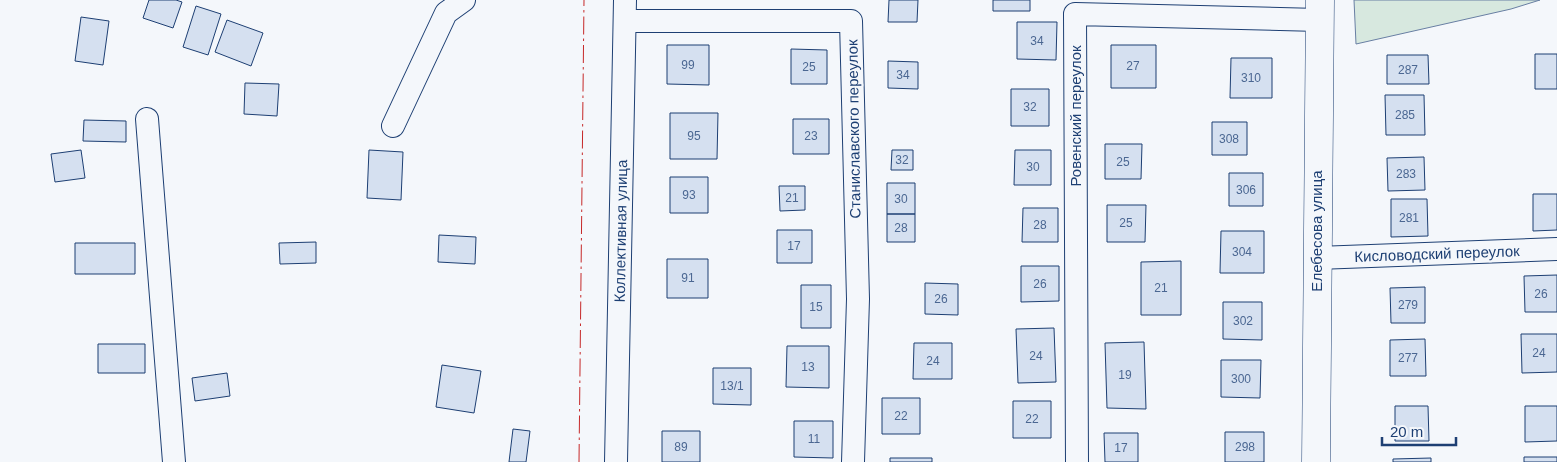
<svg xmlns="http://www.w3.org/2000/svg" width="1557" height="462" viewBox="0 0 1557 462" font-family="Arial,sans-serif">
	<style>
		.green { fill: #d7e8df; stroke: #687fa3 }
		.building { fill: #d5e0f0; stroke: #1d3f73 }
		.lines { fill: none; stroke-linecap: round; stroke-linejoin: round }
		.street-casing { stroke: #1d3f73; stroke-width: 24 }
		.primary-casing { stroke: #1d3f73; stroke-width: 29 }
		.street { stroke: #f4f7fb; stroke-width: 22 }
		.primary { stroke: #f4f7fb; stroke-width: 28 }
		.power { stroke: #c62828; stroke-width: 1; stroke-dasharray: 18 4 2.5 4; stroke-linecap: butt }
		.labels { text-anchor: middle; stroke-width: 4; stroke-linejoin: round; paint-order: stroke }
		.number-label { font-size: 12px; fill: #4b6792 }
		.street-label { font-size: 15px; fill: #1d3f73; stroke: #f4f7fb }
	</style>
	<rect width="100%" height="100%" fill="#f4f7fb"/>
	<path class="green" d="M1354 0H1540L1511 9 1356 44Z"/>
	<path class="building" d="M149 0H176L182 2 173 28 143 18Z
		M889 0H918L917 22H888Z
		M993 0H1030V11H993Z
		M196 6 221 14 208 55 183 47Z
		M81 17 109 21 103 65 75 61Z
		M227 20 263 33 251 66 215 52Z
		M1017 22H1057L1056 60 1017 59Z
		M667 45H709V85L667 84Z
		M1111 45H1156V88H1111Z
		M791 49 827 50V84H791Z
		M1535 54H1557V89H1535Z
		M1387 55H1428L1429 84H1387Z
		M1231 58H1272V98H1230Z
		M888 61 918 62V89L888 88Z
		M245 83 279 84 277 116 244 114Z
		M1011 89H1049V126H1011Z
		M1385 95H1424L1425 135H1386Z
		M670 113H718L717 159H670Z
		M793 119H829V154H793Z
		M84 120 126 121V142L83 141Z
		M1212 122H1247V155H1212Z
		M1105 144H1142L1141 179H1105Z
		M81 150 85 178 55 182 51 154Z
		M369 150 403 152 401 200 367 198Z
		M892 150H913V170H891Z
		M1015 150H1051V185H1014Z
		M1424 157 1425 190 1388 191 1387 158Z
		M1229 173H1263V206H1229Z
		M670 177H708V213H670Z
		M887 183H915V214H887Z
		M779 186H805V210L780 211Z
		M1533 194H1557V230L1533 231Z
		M1391 199H1427L1428 236 1391 237Z
		M1107 205H1146L1145 242H1107Z
		M1023 208H1058V242H1022Z
		M887 214H915V242H887Z
		M777 230H812V263H777Z
		M1221 231H1264V273H1220Z
		M439 235 476 237 475 264 438 262Z
		M316 242V263L280 264 279 243Z
		M75 243H135V274H75Z
		M667 259H708V298H667Z
		M1181 261V315H1141V262Z
		M1021 266H1059V301L1021 302Z
		M1557 275V312H1525L1524 276Z
		M925 283 958 284V315L925 314Z
		M801 285H831V328H801Z
		M1425 287V323H1391L1390 288Z
		M1223 302H1262V340L1223 339Z
		M1054 328 1056 382 1018 383 1016 329Z
		M1521 334H1557V372L1522 373Z
		M1425 339 1426 376H1390V340Z
		M1144 342 1146 409 1107 408 1105 343Z
		M914 343H952V379H913Z
		M98 344H145V373H98Z
		M787 346H829V388L786 387Z
		M1221 360H1261L1260 398 1221 397Z
		M442 365 481 371 474 413 436 407Z
		M713 368H751V405L713 404Z
		M227 373 230 396 195 401 192 378Z
		M882 398H920V434H882Z
		M1013 401H1051V438H1013Z
		M1395 406H1428L1429 441H1395Z
		M1525 406H1557V441L1525 442Z
		M794 421H833V458L794 457Z
		M513 429 530 431 526 462H509Z
		M662 431H700V462H662Z
		M1225 432H1264V462H1225Z
		M1104 433H1138V462H1105Z
		M1524 457H1557V462H1524Z
		M890 458H932V462H890Z
		M1431 458V462H1393V459Z"/>
	<g class="lines">
		<g class="street-casing">
			<path id="street" d="M625 21H851L858 299 853 462
				M147 119 174 462
				M393 126 446 13 464 0
				M1317 258 1557 249
				M616 462 625 0
				M1077 462 1075 14 1319 20"/>
		</g>
		<g class="primary-casing">
			<path id="primary" d="M1316 462 1320 0"/>
		</g>
		<use href="#street" class="street"/>
		<use href="#primary" class="primary"/>
		<path class="power" d="M579 462 584 0"/>
	</g>
	<g class="labels">
		<g class="number-label">
			<text x="1037" y="45">34</text>
			<text x="688" y="69">99</text>
			<text x="1133" y="70">27</text>
			<text x="809" y="71">25</text>
			<text x="1408" y="74">287</text>
			<text x="903" y="79">34</text>
			<text x="1251" y="82">310</text>
			<text x="1030" y="111">32</text>
			<text x="1405" y="119">285</text>
			<text x="694" y="140">95</text>
			<text x="811" y="140">23</text>
			<text x="1229" y="143">308</text>
			<text x="902" y="164">32</text>
			<text x="1123" y="166">25</text>
			<text x="1033" y="171">30</text>
			<text x="1406" y="178">283</text>
			<text x="1246" y="194">306</text>
			<text x="689" y="199">93</text>
			<text x="792" y="202">21</text>
			<text x="901" y="203">30</text>
			<text x="1409" y="222">281</text>
			<text x="1126" y="227">25</text>
			<text x="1040" y="229">28</text>
			<text x="901" y="232">28</text>
			<text x="794" y="250">17</text>
			<text x="1242" y="256">304</text>
			<text x="688" y="282">91</text>
			<text x="1040" y="288">26</text>
			<text x="1161" y="292">21</text>
			<text x="1541" y="298">26</text>
			<text x="941" y="303">26</text>
			<text x="1408" y="309">279</text>
			<text x="816" y="311">15</text>
			<text x="1243" y="325">302</text>
			<text x="1539" y="357">24</text>
			<text x="1036" y="360">24</text>
			<text x="1408" y="362">277</text>
			<text x="933" y="365">24</text>
			<text x="808" y="371">13</text>
			<text x="1125" y="379">19</text>
			<text x="1241" y="383">300</text>
			<text x="732" y="390">13/1</text>
			<text x="901" y="420">22</text>
			<text x="1032" y="423">22</text>
			<text x="814" y="443">11</text>
			<text x="681" y="451">89</text>
			<text x="1245" y="451">298</text>
			<text x="1121" y="452">17</text>
		</g>
		<g class="street-label">
			<text transform="translate(1076 116) rotate(-90)" y="5">Ровенский переулок</text>
			<text transform="translate(854 129) rotate(-91)" y="5">Станиславского переулок</text>
			<text transform="translate(621 231) rotate(-89)" y="5">Коллективная улица</text>
			<text transform="translate(1317 231) rotate(-90)" y="5">Елебесова улица</text>
			<text transform="translate(1437 254) rotate(-2)" y="5">Кисловодский переулок</text>
		</g>
	</g>
	<path d="M1382 437v8h74v-8" fill="none" stroke="#1d3f73" stroke-width="2.5"/>
	<text x="1390" y="437" font-size="15" fill="#1d3f73" stroke="#f4f7fb" stroke-width="4" paint-order="stroke">20 m</text>
</svg>
